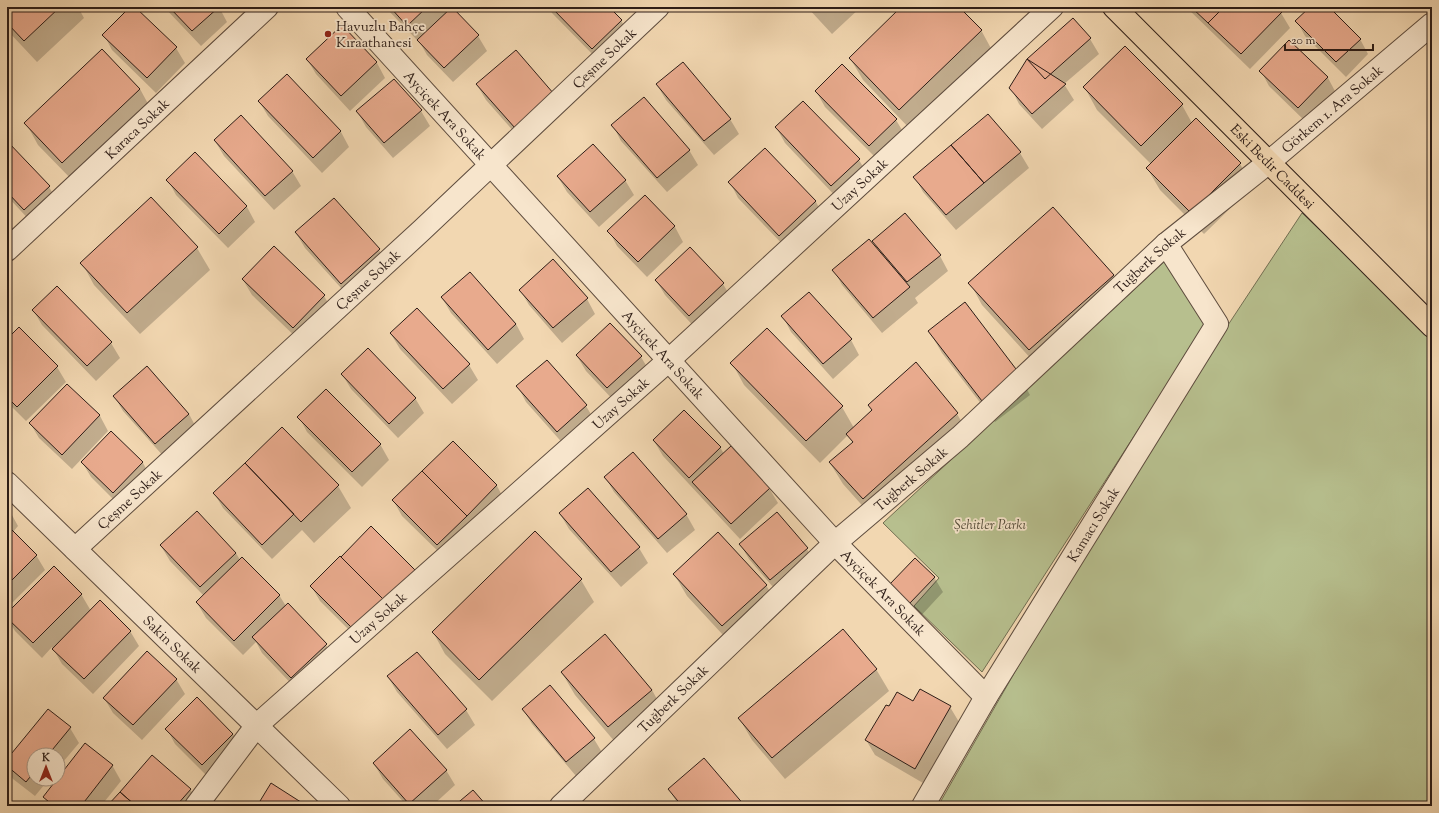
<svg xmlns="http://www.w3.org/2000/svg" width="1439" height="813" viewBox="0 0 1439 813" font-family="'Sorts Mill Goudy',serif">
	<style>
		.green { fill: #b7bf8e; stroke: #726e52 }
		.shadow { fill: #0003 }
		.building { fill: #e8aa8d; stroke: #2d1d17 }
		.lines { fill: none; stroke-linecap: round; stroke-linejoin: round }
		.minor-casing { stroke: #5e4c3e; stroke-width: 24 }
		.major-casing { stroke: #2d1d17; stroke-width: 24 }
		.minor { stroke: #f7e5cc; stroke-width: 22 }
		.major { stroke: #f2d7b1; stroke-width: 22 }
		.poi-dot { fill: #8f2418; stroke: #f7e5cc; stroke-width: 1.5 }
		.labels { text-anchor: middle; stroke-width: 3.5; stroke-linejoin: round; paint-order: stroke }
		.poi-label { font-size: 14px; fill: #2d1d17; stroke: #f7e5cc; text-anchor: start }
		.street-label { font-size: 14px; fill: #2d1d17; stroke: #f7e5cc }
		.park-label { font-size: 14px; font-style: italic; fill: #564e3b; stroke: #f7e5cc }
	</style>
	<rect width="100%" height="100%" fill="#f2d7b1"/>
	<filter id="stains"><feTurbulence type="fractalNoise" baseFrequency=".005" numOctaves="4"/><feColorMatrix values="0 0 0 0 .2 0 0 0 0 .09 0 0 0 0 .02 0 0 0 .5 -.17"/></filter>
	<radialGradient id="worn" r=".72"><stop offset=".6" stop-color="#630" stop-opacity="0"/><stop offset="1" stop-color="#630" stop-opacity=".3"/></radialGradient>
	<path class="green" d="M1302 213 1432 336V806H938L1121 487Z
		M1166 260 1205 326 982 672 914 606 939 578 883 523Z"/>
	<path class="shadow" d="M7 7H78L84 18 37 62 7 30Z
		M131 7H134L176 48 185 63 156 93 112 50 104 35Z
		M164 7H219L227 22 201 46Z
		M385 7H452L478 36 487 51 453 82 427 55 418 39 417 40Z
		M549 7H608L621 20 629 36 601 63 552 13Z
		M807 7H861L832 34Z
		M903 7H958L981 30 993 52 912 131 863 80 850 58Z
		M1186 7H1275L1281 13 1290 28 1250 69Z
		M1311 7H1328L1360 39 1368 54 1346 77 1305 36 1297 21Z
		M342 26 377 63 385 78 350 111 316 74 307 59Z
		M1090 39 1099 54 1064 84 1074 100 1042 129 1019 104 1011 88Z
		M1290 41 1328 78 1336 93 1307 123 1269 86 1261 71Z
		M1125 47 1182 105 1192 123 1240 164 1253 186 1204 234 1160 190 1147 168 1151 164 1097 110 1085 88Z
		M102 50 140 89 152 111 76 184 38 145 26 123Z
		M7 65 10 70 7 72Z
		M842 65 896 120 905 135 879 161 825 107 816 91Z
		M286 75 341 132 349 147 322 173 268 116 259 101Z
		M477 85 553 94 524 143 486 100Z
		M657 85 730 119 739 134 714 155 666 100Z
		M357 111H421L430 126 393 158 366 127Z
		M613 126 689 150 698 165 667 192 621 141Z
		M776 127 859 160 868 175 840 201 785 143Z
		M215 141 292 171 301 186 274 210 224 156Z
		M7 143 49 187 58 202 33 224 7 196Z
		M765 149 816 202 824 217 789 251 738 198 730 182Z
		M1020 153 1029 168 956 230 923 192 915 177Z
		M195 154 247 207 255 222 228 248 176 195 168 180Z
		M558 177 625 180 634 195 599 227 567 192Z
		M645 196 675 227 683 242 647 277 617 246 609 231Z
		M151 199 197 248 210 270 140 334 94 285 82 263Z
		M334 199 379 250 388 265 350 298 305 248 296 233Z
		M874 241 940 256 948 271 915 298 918 303 882 333 842 285 834 270 879 250Z
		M690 248 723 284 732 299 698 331 665 295 656 280Z
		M470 273 516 324 524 339 497 364 451 313 442 298Z
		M1113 275 1126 297 1043 372 982 305 970 283Z
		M243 280 324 296 333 311 302 343 252 295Z
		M520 290 587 299 595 314 562 343 529 305Z
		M33 310 111 343 120 358 96 381 42 325Z
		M783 317 851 340 859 355 833 379 791 332Z
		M929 331 1018 373 1030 395 995 422 942 353Z
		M391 334 469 365 478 380 452 404 400 349Z
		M7 341 57 367 66 382 26 421 7 402Z
		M577 356 641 357 650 372 616 403 586 371Z
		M732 363 842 407 854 428 916 364 957 414 970 436 876 521 843 484 830 463 853 443 848 435 820 463 744 385Z
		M147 367 189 414 197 429 165 458 123 411 114 396Z
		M342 374 415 398 424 413 398 438 351 389Z
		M67 385 100 416 108 431 72 469 39 438 30 423Z
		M518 387 586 406 595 421 566 447 526 402Z
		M299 417 380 444 389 460 362 487 307 432Z
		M111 433 143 463 151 478 122 508 91 477 82 462Z
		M654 441 720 447 724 454 769 488 778 503 740 539 663 456Z
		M453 442 497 486 505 501 446 559 402 516 393 500Z
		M605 477 686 514 695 530 667 553 614 492Z
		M338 486 351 508 314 543 302 530 272 559 223 508 214 493Z
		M7 506 18 526 13 532 36 555 45 570 7 608Z
		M560 514 639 548 648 563 621 587 569 529Z
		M371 527 415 571 364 645 320 601 311 586Z
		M740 544 807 549 815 564 779 594 749 559Z
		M161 546 236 553 240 560 279 595 286 606 288 605 326 645 335 660 300 693 262 653 256 642 243 655 206 618 197 603 204 596 170 561Z
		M674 574 766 585 779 607 735 648 687 596Z
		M934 577 943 592 918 619 899 601Z
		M581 580 594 602 492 701 445 654 433 632Z
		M81 594 91 611 130 631 139 646 93 694 62 664 52 647 42 658 15 631 7 618V614Z
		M605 636 652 690 664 712 621 749 575 695 562 673Z
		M416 653 466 710 475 725 447 749 397 692 388 677Z
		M876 669 889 691 785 779 752 740 739 718Z
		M176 679 185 694 142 740 113 713 104 698Z
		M913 702 950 707 959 722 923 783 875 755 866 740 890 708Z
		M523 709 594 739 603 754 576 776 532 724Z
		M70 728 79 743 58 768V755H34V779H49L35 796 13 779 7 768V761Z
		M167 729 233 734 241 749 211 780 175 744Z
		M374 764 446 770 455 785 432 806H407L383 779Z
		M112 765 121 781 101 806H49L45 797Z
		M190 789 199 804 197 806H109Z
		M669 789 744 806H679Z"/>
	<path class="building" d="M7 7H60L24 41 7 23Z
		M130 7H135L177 47 147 78 102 35Z
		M169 7H219L192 31Z
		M390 7H427L407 26Z
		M452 7 479 35 444 68 417 40Z
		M551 7H609L622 20 592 49Z
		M901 7H959L982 30 899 110 849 58Z
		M1191 7H1224L1208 23Z
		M1224 7H1277L1282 12 1241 54 1208 23Z
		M1310 7H1329L1361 39 1336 62 1295 21Z
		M1073 18 1091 38 1045 79 1027 59Z
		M342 25 377 62 341 96 306 59Z
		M1289 40 1328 77 1298 108 1259 71Z
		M1125 46 1183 104 1141 146 1083 87Z
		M102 49 140 89 62 163 24 123Z
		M516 50 554 94 515 128 476 84Z
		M1027 59 1066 84 1032 114 1009 88Z
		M683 62 731 119 704 141 656 84Z
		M842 64 897 119 869 146 815 91Z
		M287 74 341 131 313 158 258 101Z
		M394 79 422 110 384 143 356 111Z
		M644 97 690 150 657 178 611 125Z
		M803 101 860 159 831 186 775 127Z
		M988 114 1021 152 984 183 951 145Z
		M241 115 293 171 265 196 214 140Z
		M1196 118 1241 163 1191 213 1146 168Z
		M7 141 50 186 24 210 7 192Z
		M593 144 626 180 590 212 557 176Z
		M951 145 984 183 946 215 913 177Z
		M765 148 816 201 779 236 728 182Z
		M195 152 247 206 219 234 166 180Z
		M645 195 675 226 638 262 607 231Z
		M151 197 198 247 127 313 80 263Z
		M334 198 380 249 341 284 295 232Z
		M1053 207 1114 275 1029 350 968 283Z
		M905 213 941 255 907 282 872 241Z
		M869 239 910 287 873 318 832 270Z
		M274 246 325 295 293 328 242 279Z
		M690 247 724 283 689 316 655 280Z
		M553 259 588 298 553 328 519 290Z
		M470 272 516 324 488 350 441 297Z
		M57 286 112 342 87 366 32 310Z
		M809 292 852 339 823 364 781 316Z
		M965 302 1019 373 982 401 928 331Z
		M417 308 470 364 443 389 390 333Z
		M610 323 642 356 607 388 576 355Z
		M19 327 58 366 17 407 7 397V339Z
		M767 328 843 406 806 441 730 363Z
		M368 348 416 398 389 424 341 374Z
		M547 360 587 405 557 432 516 386Z
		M916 362 958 413 863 499 829 462 853 442 846 434 872 410 868 405Z
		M147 366 189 414 155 444 113 396Z
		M67 384 100 415 62 455 29 423Z
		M326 389 381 444 352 472 297 417Z
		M684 410 721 447 689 478 653 440Z
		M282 427 339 485 301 522 245 463Z
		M111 431 143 462 113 493 81 462Z
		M453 441 497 485 467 516 422 471Z
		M731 446 770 488 731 524 692 482Z
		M633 452 687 514 658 539 604 477Z
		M245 463 294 514 262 545 213 493Z
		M422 471 467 516 437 545 392 500Z
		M588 488 640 547 611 572 559 513Z
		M197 511 236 553 200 587 160 545Z
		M777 512 808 548 770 580 739 544Z
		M7 525 37 555 7 585Z
		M371 526 415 570 385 601 341 557Z
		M535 531 582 579 479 680 432 632Z
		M718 532 767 585 722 626 673 574Z
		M340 556 385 601 355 631 310 586Z
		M242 557 280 595 234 641 196 602Z
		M915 558 935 577 909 604 889 585Z
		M54 566 82 594 33 643 7 618V613Z
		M100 600 131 631 84 679 52 649Z
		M288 603 327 644 291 678 252 637Z
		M843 629 877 669 772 758 738 718Z
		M605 634 652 690 608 727 561 672Z
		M147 651 177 679 133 725 103 698Z
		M417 652 467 709 438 735 387 676Z
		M550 685 595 738 566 762 522 709Z
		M920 689 951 706 915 769 865 740 886 705 889 706 897 692 913 701Z
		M197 697 233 734 202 765 165 729Z
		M48 709 71 727 48 755H34V772L26 782 7 766V759Z
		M410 729 447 770 409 804 373 763Z
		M85 743 113 765 81 806H54L43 797Z
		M152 755 191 789 176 806H136L120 792Z
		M704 758 745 806H682L668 789Z
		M271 783 307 806H257Z
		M473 790 487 806H454Z
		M120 792 136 806H107Z"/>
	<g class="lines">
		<g class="minor-casing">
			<g id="minor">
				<path id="s1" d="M347 7 835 543 986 697"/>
				<path id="s2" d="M7 250 267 7"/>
				<path id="s3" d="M7 483 339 806"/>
				<path id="s4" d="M75 549 422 230 658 7"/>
				<path id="s5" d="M196 806 257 725 668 361 1052 7"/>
				<path id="s6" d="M561 806 835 543 960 437 1166 244 1269 162 1432 24"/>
				<path id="s7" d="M923 806 986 697 1217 324 1166 244"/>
			</g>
		</g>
		<g class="major-casing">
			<g id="major">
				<path id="s8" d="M1114 7 1432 326"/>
			</g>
		</g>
		<use href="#minor" class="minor"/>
		<use href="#major" class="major"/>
	</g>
	<circle class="poi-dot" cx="328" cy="34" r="4"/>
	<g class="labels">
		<g class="poi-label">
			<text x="336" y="31">Havuzlu Bahçe<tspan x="336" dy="16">Kıraathanesi</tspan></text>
		</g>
		<g class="street-label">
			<text dy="5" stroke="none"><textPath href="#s4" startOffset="722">Çeşme Sokak</textPath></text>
			<text dy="5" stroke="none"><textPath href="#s6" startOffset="1040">Görkem 1. Ara Sokak</textPath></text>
			<text dy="5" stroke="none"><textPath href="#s1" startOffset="146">Ayçiçek Ara Sokak</textPath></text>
			<text dy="5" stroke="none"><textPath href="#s2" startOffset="178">Karaca Sokak</textPath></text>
			<text dy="5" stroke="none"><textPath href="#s8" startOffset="225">Eski Bedir Caddesi</textPath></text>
			<text dy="5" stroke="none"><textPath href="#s5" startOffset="911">Uzay Sokak</textPath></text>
			<text dy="5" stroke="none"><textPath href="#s6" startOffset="803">Tuğberk Sokak</textPath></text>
			<text dy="5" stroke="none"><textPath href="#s4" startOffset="398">Çeşme Sokak</textPath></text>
			<text dy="5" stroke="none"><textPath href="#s1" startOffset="470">Ayçiçek Ara Sokak</textPath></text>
			<text dy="5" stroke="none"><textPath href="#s5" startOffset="587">Uzay Sokak</textPath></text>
			<text dy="5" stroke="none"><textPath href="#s6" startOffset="479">Tuğberk Sokak</textPath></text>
			<text dy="5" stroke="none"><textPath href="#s4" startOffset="74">Çeşme Sokak</textPath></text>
			<text dy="5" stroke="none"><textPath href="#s7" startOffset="329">Kamacı Sokak</textPath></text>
			<text dy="5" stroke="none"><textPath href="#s1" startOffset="794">Ayçiçek Ara Sokak</textPath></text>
			<text dy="5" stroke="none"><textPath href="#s5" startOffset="263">Uzay Sokak</textPath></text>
			<text dy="5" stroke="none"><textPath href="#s3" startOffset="231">Sakin Sokak</textPath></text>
			<text dy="5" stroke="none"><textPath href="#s6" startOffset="155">Tuğberk Sokak</textPath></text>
		</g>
		<g class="park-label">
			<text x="990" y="529">Şehitler Parkı</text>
		</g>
	</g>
	<rect width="1439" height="813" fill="none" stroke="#f2d7b1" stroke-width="24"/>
	<rect x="8" y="8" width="1423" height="797" fill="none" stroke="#2d1d17" stroke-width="2"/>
	<rect x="12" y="12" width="1415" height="789" fill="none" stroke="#2d1d17"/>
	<g transform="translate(46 767)"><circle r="19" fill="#f7e5cc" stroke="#a69584"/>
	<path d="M0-3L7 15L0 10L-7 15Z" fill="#8f2418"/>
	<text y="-6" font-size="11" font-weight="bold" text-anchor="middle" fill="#2d1d17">K</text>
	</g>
	<path d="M1285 44v6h88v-6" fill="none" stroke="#2d1d17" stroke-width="2"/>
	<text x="1291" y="44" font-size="12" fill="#2d1d17" stroke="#f7e5cc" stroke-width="3" paint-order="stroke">20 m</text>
	<rect width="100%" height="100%" filter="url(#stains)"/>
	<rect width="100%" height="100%" fill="url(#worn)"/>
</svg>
